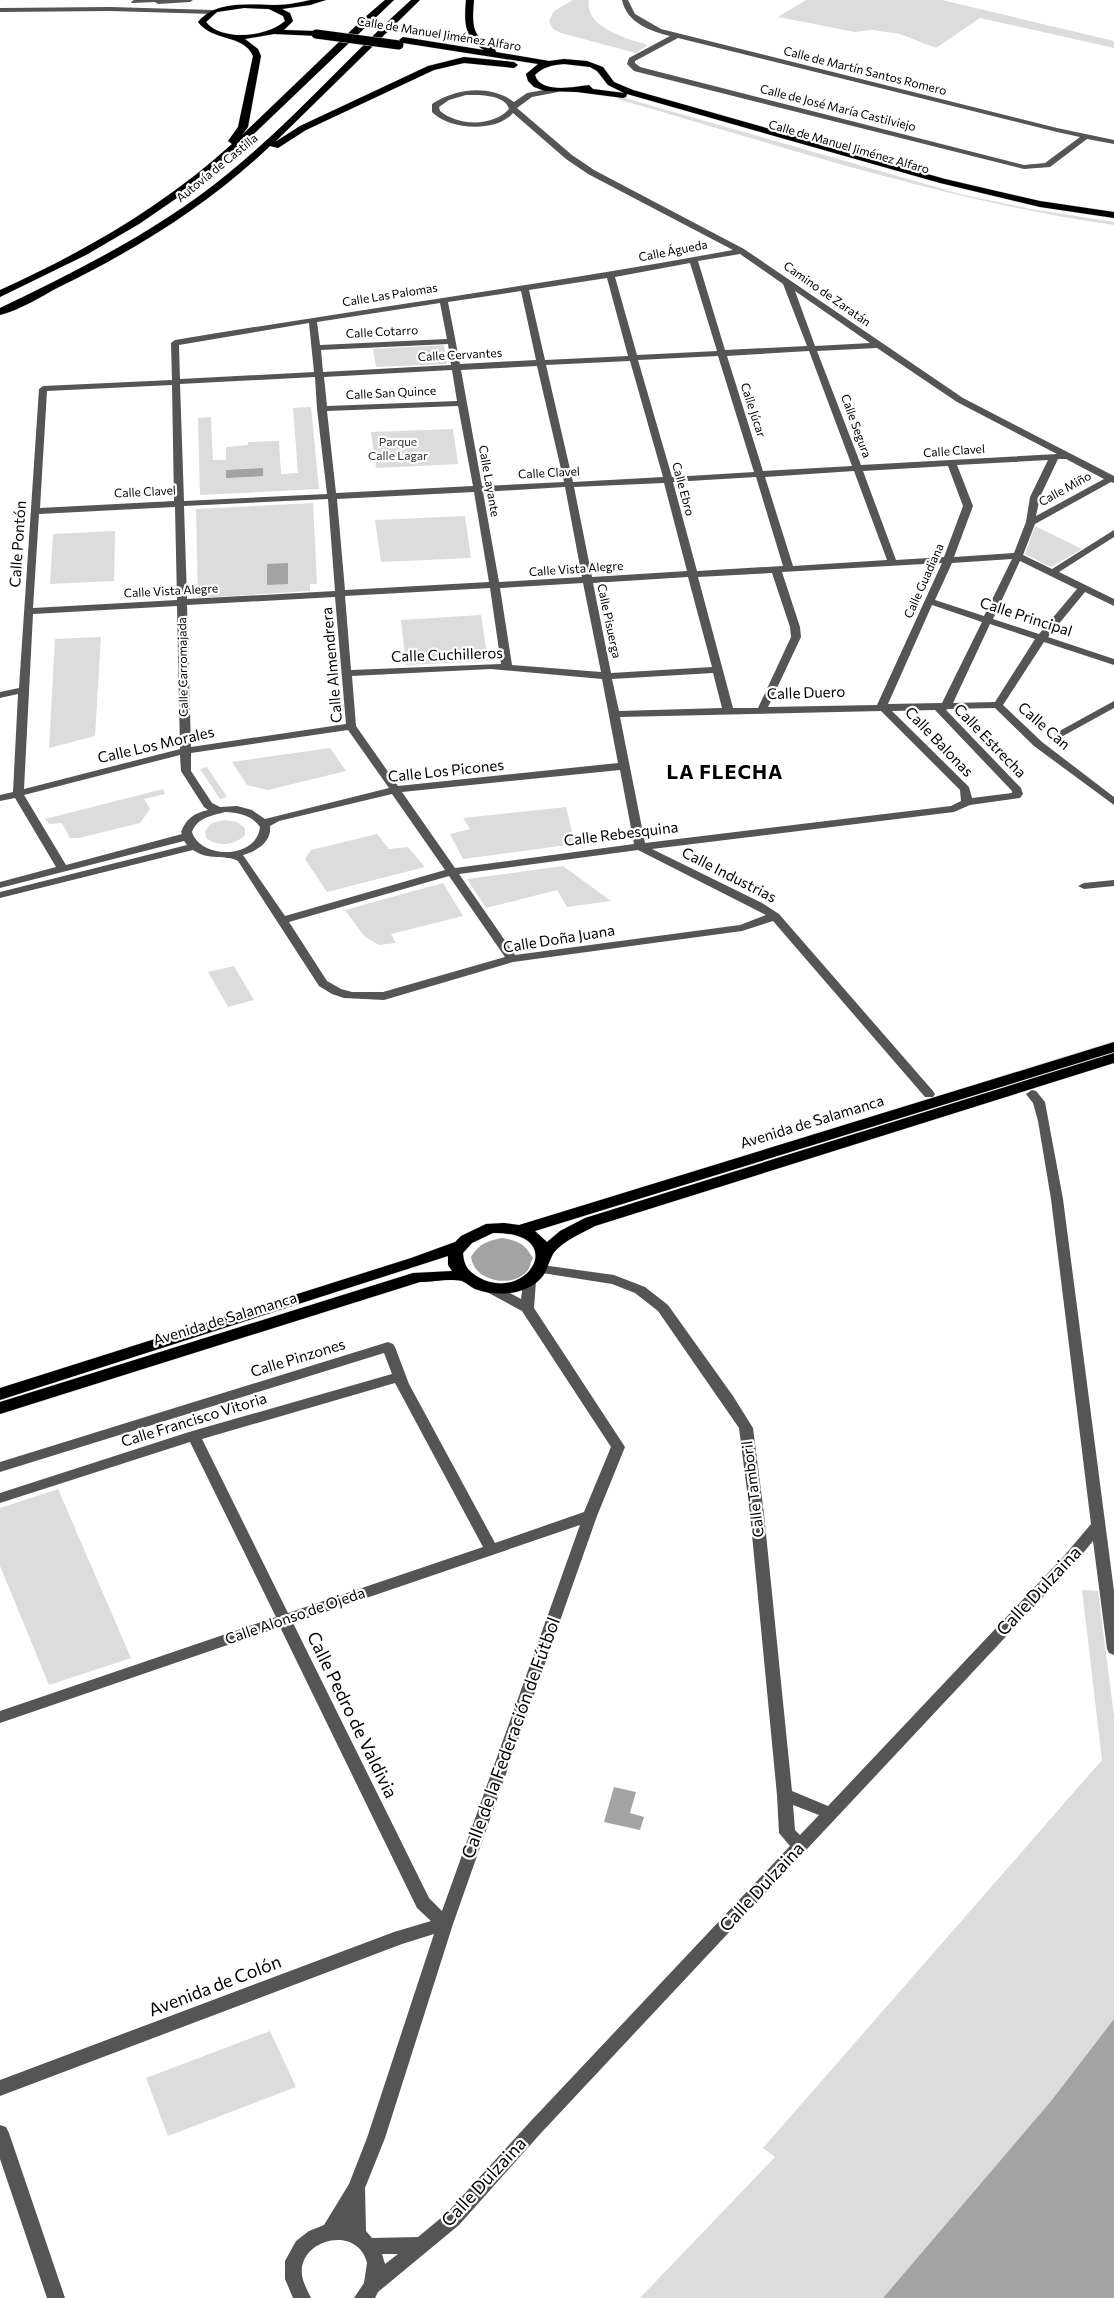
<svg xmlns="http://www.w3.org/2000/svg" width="1114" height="2298" viewBox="0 0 1114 2298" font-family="Commissioner,sans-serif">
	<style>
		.green { fill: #dcdcdc }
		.water { fill: #a3a3a3 }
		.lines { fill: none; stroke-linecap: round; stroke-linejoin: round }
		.highway-casing { stroke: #dbdbdb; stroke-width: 1 }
		.minor { fill: #555; fill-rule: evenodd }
		.highway { fill: #000; fill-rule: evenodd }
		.highway-bridge-casing { stroke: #dbdbdb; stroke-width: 10; stroke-linecap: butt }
		.highway-bridge { stroke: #000; stroke-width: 9 }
		.labels { text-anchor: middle; stroke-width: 4.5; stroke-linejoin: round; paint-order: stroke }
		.far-street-label { font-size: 12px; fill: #000; stroke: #fff }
		.far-park-label { font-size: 12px; fill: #333; stroke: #fff }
		.street-label { font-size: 15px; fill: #000; stroke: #fff }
		.near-street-label { font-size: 18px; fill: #000; stroke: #fff }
		.district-label { font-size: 20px; font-weight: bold; letter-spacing: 1px; fill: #000; stroke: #fff }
	</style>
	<rect width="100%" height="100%" fill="#fff"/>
	<path class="green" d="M573 0H589C584 28 628 39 648 45L636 53 561 33 553 29 549 21 554 11Z
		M806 0H942L1114 41V48L980 18 936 48 900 34 872 30 855 32 778 17Z
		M621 97 964 195 1031 209 1114 222V225C945 201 782 146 617 99Z
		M444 345 447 364 376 367 373 349Z
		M311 407 319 489 200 495 198 418 211 417 213 460H226V447L248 445V442L279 441 281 474 298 473 293 408Z
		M453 429 458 464 376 468 371 432Z
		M313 503 317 584H310V591L198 598 196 509Z
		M465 516 471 558 381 562 375 520Z
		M1035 526 1082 549 1051 567 1025 554Z
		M115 531 114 581 50 584 53 534Z
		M481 615 488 661 406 665 401 620Z
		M101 637 95 736 49 748 55 639Z
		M330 748 346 771 268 790 247 785 232 762Z
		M207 767 227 797 220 799 200 769Z
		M163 789 165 794 144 799 150 809 140 823 79 838H70L62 823 49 824 45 819Z
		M566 807 575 844 463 859 450 834 470 829 463 818Z
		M225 820 237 822 245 828V835C234 846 218 847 206 838L205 831 212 823Z
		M377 834 389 849 408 847 425 867 327 892 305 859 311 850Z
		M563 866 611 901 567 907 557 890 486 908 467 879Z
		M443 883 463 916 391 934 396 943 379 945 364 936 345 910Z
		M234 966 254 1000 228 1007 208 972Z
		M58 1489 131 1658 49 1685 0 1566V1508Z
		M1082 1590 1098 1591 1114 1716V2019L1051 2101 883 2298H640L775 2157 763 2148 1102 1760Z
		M270 2031 296 2087 168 2136 146 2078Z"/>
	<path class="water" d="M263 468V476L226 478V470Z
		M288 563V584L267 585V564Z
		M502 1238C519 1241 524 1243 533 1258 531 1261 530 1267 528 1270 514 1289 474 1282 471 1257 479 1244 487 1241 502 1238Z
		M614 1787 636 1792 630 1813 644 1817 640 1830 604 1822Z
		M1114 2019V2298H883L1051 2101Z"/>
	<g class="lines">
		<g class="highway-casing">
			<path id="highway" d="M311 0H326L310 5 282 9 290 13 293 21 284 30 316 31 319 32V36L274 34 245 39 258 49 261 56 248 127 242 135 364 18 385 0H394L237 150 190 189 139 224 86 255 0 297V290C84 252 164 206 232 144L228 141 238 127 253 56C244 34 213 42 198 22 216 0 250 5 277 5 289 5 300 2 311 0ZM244 8 269 9 283 16 285 21C267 37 222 42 206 22L217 12Z
				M411 0H420L275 142 300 126 428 66 464 57 514 62 518 65 514 68 464 63 434 70 306 130 278 148 270 146C208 205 135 250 59 287 40 297 20 310 0 315V308C81 269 161 229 230 172 295 119 349 56 411 0Z
				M466 0H474C472 25 471 36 495 49L496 52 549 61 564 59 587 61 603 67 614 82 633 90 945 179 1040 201 1114 212V218L1040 207 940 183 627 94 626 97 623 98 577 92 545 91 534 87 528 81 526 74 538 64 403 43 399 40 403 37 484 50C464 39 464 21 466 0ZM564 64 590 67 597 71 608 85 624 93 593 89 589 85C574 87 540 94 535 75 543 67 552 65 564 64Z
				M1114 1042V1052L535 1231 547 1242 560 1231 585 1218 1114 1053V1063L595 1226C584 1232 558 1243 552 1256 547 1266 547 1274 537 1282 520 1296 495 1296 475 1289 471 1287 466 1283 462 1281 450 1278 432 1282 420 1282L0 1414V1402L413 1273 452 1271 448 1265V1256L0 1400V1388L411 1258 455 1242 461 1236 486 1224 504 1223 519 1225ZM493 1233C571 1232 527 1305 478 1277 468 1271 464 1266 463 1253L472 1243Z"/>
		</g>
		<path class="minor" d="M134 0H193L190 2 158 4 155 2 132 3 131 2Z
			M622 0H628L635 14 661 29 1057 128 1114 140V144L1087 139 1050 167 1024 169 634 71 627 64 629 58 670 36C650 31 627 23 622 0ZM678 38 1057 132 1080 137 1045 163 1024 165 640 67 635 63V61Z
			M110 7 213 10 217 12 213 14 110 11 0 12V8Z
			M555 88 559 90 558 92 532 97 517 108 572 155 594 170 744 249 963 398 1114 476V483L1111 482 1035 524 1023 555 1052 569 1114 530V537L1059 572 1114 599V606L1085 592 1048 637 1114 659V665L1044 642 1003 705 1042 742 1114 797V805L1034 746 995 708 948 709 946 710 1021 788 1023 794 1020 798 970 805 954 812 652 849 762 903 779 914 933 1091 935 1094 933 1097H925L773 921 742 931 513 962 384 1000 344 998 332 994 319 986 238 861C226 854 208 861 193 850L0 898V892L187 845 184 841 0 888V882L56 867 15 798 0 801V795L13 792 18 694 0 698V692L19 688 39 389 43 386 172 380 171 343 175 340C361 309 548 284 733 250L588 174 566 159 513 113C496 133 449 130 432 112V104C455 88 491 84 514 102L527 93ZM466 95C478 95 505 94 509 109 493 127 458 126 440 111L439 107 449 100ZM740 254 783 284 807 346 725 350 698 261ZM690 263 717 351 637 355 615 277ZM607 278 628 356 545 360 529 290ZM521 291 536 360 460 364 448 302ZM795 291 870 343 815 346ZM440 303 447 339 320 345 317 322ZM309 323 314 372 180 379 179 345ZM448 344 451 365 323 372 321 350ZM877 348 957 402 1057 454 861 465 817 351ZM809 351 852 466 763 471 727 356ZM718 356 754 472 672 477 638 360ZM630 361 663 477 573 482 546 365ZM537 366 564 482 482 486 461 370ZM452 370 457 401 327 406 324 377ZM315 377 317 409 327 494 184 501 180 384ZM172 385 174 501 40 508 47 391ZM458 406 473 486 336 493 327 411ZM1058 459H1066L1104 479 1036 516 1040 497ZM1048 460 1030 497 1026 522 1014 553 954 557 973 506 957 465ZM948 466 963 506 944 557 896 560 863 471ZM854 471 887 560 793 566 765 477ZM756 477 783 566 697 571 673 482ZM664 483 687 571 592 577 574 487ZM565 487 582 577 499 582 483 492ZM474 492 489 582 345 590 337 499ZM328 499 335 591 187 599 184 506ZM175 507 177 600 33 608 39 514ZM1012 559 984 616 935 600 952 563ZM1020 561 1077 589 1039 634 993 619ZM942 563 877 705 768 707 801 637 800 627 782 572ZM772 573 790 627 791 637 758 708H733L698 577ZM688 577 712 667 611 673 593 583ZM583 583 601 672 512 665 500 588ZM490 588 501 664 351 670 345 596ZM335 597 346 724 191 747 187 605ZM932 605 982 622 942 703 888 704ZM177 606 180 749 24 789 33 614ZM990 624 1035 639 995 702 953 703ZM491 669 602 679 618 763 398 786 356 726 352 676ZM713 673 722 708 619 711 612 679ZM935 710 1012 791V793L972 798 969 787 892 711ZM881 711 960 790 961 801 951 806 645 843 620 717ZM348 730 389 788 265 819 252 810 237 806 220 807 212 803 191 771V753ZM180 755 181 771 204 807 208 810C194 813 186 819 181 832L182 834 66 865 24 795ZM620 770 634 844 455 868 402 792ZM392 794 445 870 285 916 243 855C257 851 272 842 270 826L279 821ZM225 812C239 813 252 815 260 827 257 859 201 860 192 832 198 817 211 816 225 812ZM638 850 766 915 740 925 515 955 459 874ZM449 876 505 957 383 992H352L341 989 327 981 289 922Z
			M1114 701V708L1063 736 1059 737 1054 734Z
			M1114 880V886L1084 889 1078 886 1084 883Z
			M1032 1090 1036 1091 1045 1102 1063 1199 1114 1591V1655L1109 1653 1107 1649 1093 1541 1074 1564 541 2133 459 2225 378 2292 375 2298H354L364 2283 367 2263C357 2222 292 2241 303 2280 305 2286 308 2292 311 2298H293L285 2279V2261L296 2241 309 2231 324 2225 349 2184 367 2138 434 1934 402 1944 0 2096V2080L394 1932 431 1921 417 1908 280 1627 0 1723V1711L276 1617 190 1442 0 1503V1493L189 1432 392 1374 384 1353 0 1472V1462L388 1342 393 1344 395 1347 409 1384 495 1543 584 1512 611 1447 522 1311 485 1291 483 1288 490 1283 495 1285 521 1299 524 1278 529 1276 536 1281 534 1308 625 1447 597 1516 453 1924 385 2138 365 2188 366 2231 372 2238 418 2237 447 2213 529 2123 790 1846 779 1833 777 1795 750 1514 739 1428 658 1311 635 1293 612 1284 542 1273 535 1269 542 1265 614 1275 645 1287 668 1305 733 1396 753 1428 764 1514 792 1791 828 1806 1064 1556 1091 1524 1051 1199 1038 1121 1033 1103 1026 1094ZM395 1383 483 1547 288 1613 202 1439ZM580 1525 442 1911 429 1898 293 1623ZM793 1805 819 1815 800 1835 795 1830ZM382 2254H398L385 2264Z
			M0 2125 6 2127 9 2133 65 2298H47L0 2159Z"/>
		<use href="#highway" class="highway"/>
		<g class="highway-bridge-casing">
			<path id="highway-bridge" d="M316 34 399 45"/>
		</g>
		<use href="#highway-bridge" class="highway-bridge"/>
	</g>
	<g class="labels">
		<g class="far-street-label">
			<text transform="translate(439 34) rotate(9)" y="4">Calle de Manuel Jiménez Alfaro</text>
			<text transform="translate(865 71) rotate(14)" y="4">Calle de Martín Santos Romero</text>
			<text transform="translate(838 108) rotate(14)" y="4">Calle de José María Castilviejo</text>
			<text transform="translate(849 147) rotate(16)" y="4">Calle de Manuel Jiménez Alfaro</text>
			<text transform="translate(217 168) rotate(-39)" y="4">Autovía de Castilla</text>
			<text transform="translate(673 251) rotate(-11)" y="4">Calle Águeda</text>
			<text transform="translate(827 294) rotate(35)" y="4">Camino de Zaratán</text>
			<text transform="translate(390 295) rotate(-9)" y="4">Calle Las Palomas</text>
			<text transform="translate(382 332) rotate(-3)" y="4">Calle Cotarro</text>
			<text transform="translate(460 355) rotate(-3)" y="4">Calle Cervantes</text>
			<text transform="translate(391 393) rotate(-3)" y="4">Calle San Quince</text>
			<text transform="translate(753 410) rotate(72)" y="4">Calle Júcar</text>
			<text transform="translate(856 426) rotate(70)" y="4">Calle Segura</text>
			<text transform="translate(954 451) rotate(-4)" y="4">Calle Clavel</text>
			<text transform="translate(549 473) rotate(-3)" y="4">Calle Clavel</text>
			<text transform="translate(489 481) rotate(80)" y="4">Calle Layante</text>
			<text transform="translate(683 489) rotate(75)" y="4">Calle Ebro</text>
			<text transform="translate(1065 489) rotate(-29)" y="4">Calle Miño</text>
			<text transform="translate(145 492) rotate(-3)" y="4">Calle Clavel</text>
			<text transform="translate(576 569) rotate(-4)" y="4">Calle Vista Alegre</text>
			<text transform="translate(924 581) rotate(-66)" y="4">Calle Guadiana</text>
			<text transform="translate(171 591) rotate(-3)" y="4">Calle Vista Alegre</text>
			<text transform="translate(609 621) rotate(78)" y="4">Calle Pisuerga</text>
			<text transform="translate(183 667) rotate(-91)" y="4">Calle Carromajada</text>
		</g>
		<g class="far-park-label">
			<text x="398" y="446">Parque<tspan x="398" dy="14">Calle Lagar</tspan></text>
		</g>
		<g class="street-label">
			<text transform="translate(18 544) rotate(-86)" y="5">Calle Pontón</text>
			<text transform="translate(1026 617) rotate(18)" y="5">Calle Principal</text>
			<text transform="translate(447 655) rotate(-2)" y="5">Calle Cuchilleros</text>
			<text transform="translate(332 665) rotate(-95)" y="5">Calle Almendrera</text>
			<text transform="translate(806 693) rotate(-2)" y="5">Calle Duero</text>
			<text transform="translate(1044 726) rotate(41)" y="5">Calle Can</text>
			<text transform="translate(990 741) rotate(46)" y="5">Calle Estrecha</text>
			<text transform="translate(939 742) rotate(46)" y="5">Calle Balonas</text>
			<text transform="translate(156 745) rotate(-13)" y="5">Calle Los Morales</text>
			<text transform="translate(446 771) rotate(-6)" y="5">Calle Los Picones</text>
			<text transform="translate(621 834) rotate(-7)" y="5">Calle Rebesquina</text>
			<text transform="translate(729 875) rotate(27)" y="5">Calle Industrias</text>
			<text transform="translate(559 939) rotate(-9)" y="5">Calle Doña Juana</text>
			<text transform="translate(812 1122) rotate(-17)" y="5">Avenida de Salamanca</text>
			<text transform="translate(225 1319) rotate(-17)" y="5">Avenida de Salamanca</text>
			<text transform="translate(298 1358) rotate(-17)" y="5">Calle Pinzones</text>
			<text transform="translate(194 1420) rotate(-17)" y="5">Calle Francisco Vitoria</text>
			<text transform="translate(753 1489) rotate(-97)" y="5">Calle Tamboril</text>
			<text transform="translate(295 1616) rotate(-19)" y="5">Calle Alonso de Ojeda</text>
		</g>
		<g class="near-street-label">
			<text transform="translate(1039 1591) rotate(-47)" y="6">Calle Dulzaina</text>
			<text transform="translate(352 1715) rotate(64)" y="6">Calle Pedro de Valdivia</text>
			<text transform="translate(511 1738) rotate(-70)" y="6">Calle de la Federación de Fútbol</text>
			<text transform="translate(762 1887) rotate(-47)" y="6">Calle Dulzaina</text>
			<text transform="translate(215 1986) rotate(-21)" y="6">Avenida de Colón</text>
			<text transform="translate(484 2182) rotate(-47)" y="6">Calle Dulzaina</text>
		</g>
		<g class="district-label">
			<text x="725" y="779">LA FLECHA</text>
		</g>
	</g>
</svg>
